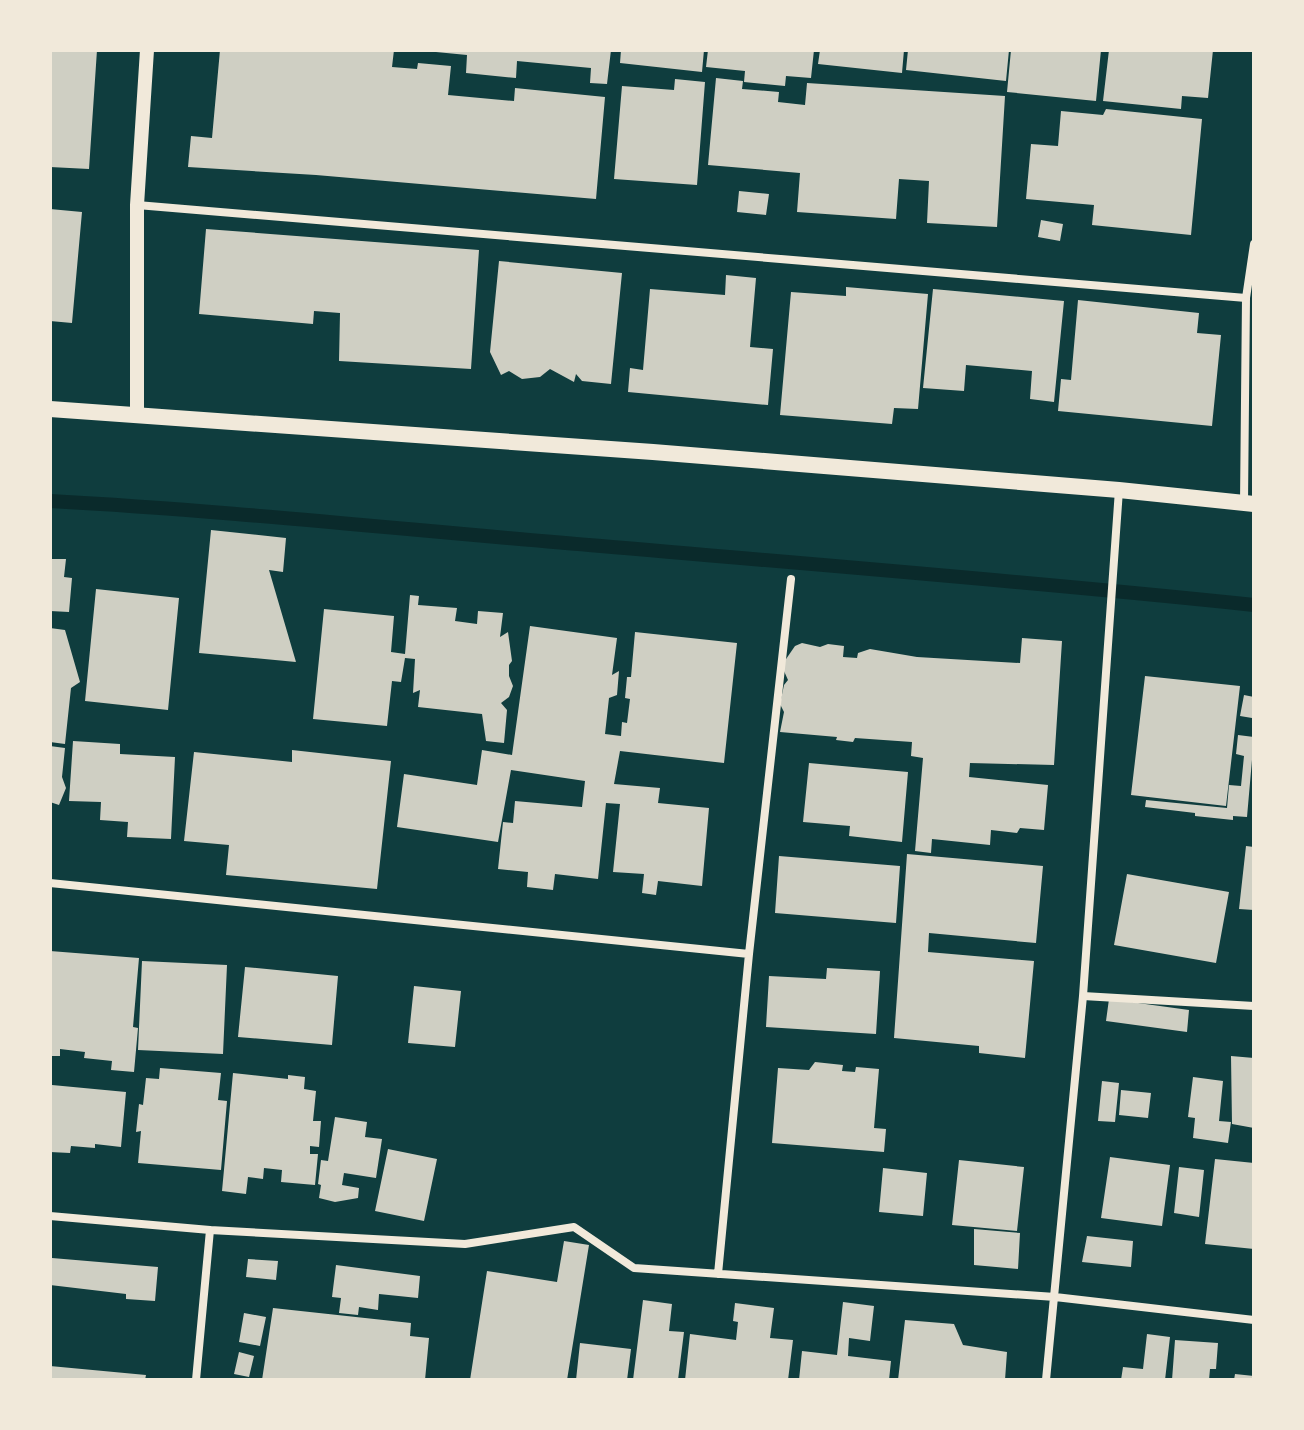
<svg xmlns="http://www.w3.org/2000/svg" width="1304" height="1430" viewBox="0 0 1304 1430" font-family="'IBM Plex Serif',serif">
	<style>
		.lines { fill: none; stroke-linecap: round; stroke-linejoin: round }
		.stream { stroke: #0a2a2b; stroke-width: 14 }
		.building { fill: #cfcfc3 }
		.minor { stroke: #f1e9da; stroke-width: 8 }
		.tertiary { stroke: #f1e9da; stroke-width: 14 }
		.secondary { stroke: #f1e9da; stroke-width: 16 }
	</style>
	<rect width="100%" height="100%" fill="#0f3d3e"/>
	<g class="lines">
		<path class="stream" d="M50 501C234 511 417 531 601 546 819 565 1036 582 1254 605"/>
	</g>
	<path class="building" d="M50 50H97L89 169 50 167Z
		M220 50H394L392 67 417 69 418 63 451 66 448 95 514 101 515 88 605 97 596 199 316 175 188 167 191 136 212 138Z
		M436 50H611L607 84 590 83 591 68 517 61 516 78 466 73 467 55 436 52Z
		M621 50H704L702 72 620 63Z
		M708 50H814L811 78 786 76 785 86 744 82 745 71 706 67Z
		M820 50H904L902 73 818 64Z
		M908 50H1009L1006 81 906 70Z
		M1011 50H1101L1096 101 1007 92Z
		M1109 50H1213L1208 98 1182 96 1181 109 1103 101Z
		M716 78 743 81 742 89 779 92 778 102 805 105 807 83 1005 96 997 227 927 223 929 181 899 179 896 219 797 212 800 173 708 165Z
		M675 79 705 82 697 185 614 179 622 86 674 90Z
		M1106 109 1202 119 1191 235 1092 225 1094 205 1026 199 1031 144 1058 146 1061 111 1103 115Z
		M739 191 769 194 766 215 737 212Z
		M50 209 82 212 72 323 50 321Z
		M1041 220 1063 224 1060 241 1038 237Z
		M206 229 479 250 471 369 339 361 340 313 314 311 313 324 199 314Z
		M499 261 622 273 611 384 582 381 576 374 574 382 550 369 540 377 522 379 509 371 501 375 490 352Z
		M726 275 756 278 750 347 773 349 768 405 628 392 630 368 643 370 650 289 725 295Z
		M846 287 928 294 918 409 894 408 892 424 780 415 791 292 846 296Z
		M933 289 1064 301 1054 402 1030 399 1032 371 966 365 964 391 923 388Z
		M1078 300 1199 313 1197 333 1221 335 1212 426 1058 411 1061 379 1071 380Z
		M211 530 286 538 283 572 269 570 296 662 199 653Z
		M50 559H66L64 577 72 578 69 612 50 611Z
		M96 589 179 598 168 710 85 701Z
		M410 595 419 596 418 605 457 608 455 621 477 624 478 611 503 613 500 637 508 632 512 661 509 665V676L513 686 509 697 501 703 507 710 504 743 486 741 482 714 418 707 420 690 413 693 415 659 405 658 401 682 392 681 387 726 313 719 324 609 394 616 391 652 405 654Z
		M530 626 617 638 612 675 619 671 617 695 609 698 605 734 621 736 622 722 627 723 630 699 625 698 627 677H631L635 632 737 643 724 763 620 751 614 784 660 788 658 803 709 808 702 886 658 881 656 895 642 893 644 874 613 872 620 804 606 803 598 879 555 874 553 890 527 887 528 872 498 869 503 822 513 823 515 801 582 807 585 781 511 770 498 842 397 827 404 774 477 785 482 750 512 755Z
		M50 628 65 630 80 682 71 688 65 744 50 742Z
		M1022 638 1062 641 1054 765 970 763 969 777 1048 785 1044 830 1020 828 1017 833 991 830 990 845 932 839 931 853 915 851 923 758 911 756 912 742 855 738 853 742 836 740 837 737 780 732 784 712 780 704 784 685 788 680 784 671V662L795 646 802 643 820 647 828 644 844 646 843 657 857 658 858 653 870 649 917 657 1020 663Z
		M1145 676 1240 686 1226 806 1131 795Z
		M1244 695 1254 697 1252 718 1240 716Z
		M1238 735 1254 737 1247 817 1233 816V820L1195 816V813L1145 807 1146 800 1227 808 1229 785 1241 786 1244 756 1236 754Z
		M73 741 120 744V754L175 757 171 839 127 837 128 822 100 820 101 802 69 801Z
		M50 746 65 748 62 777 66 788 59 805 50 802Z
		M292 750 391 761 377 889 226 875 229 845 184 841 194 752 292 762Z
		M809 763 908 772 902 842 849 836 850 826 803 822Z
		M1246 846 1254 847V910L1239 909Z
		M907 854 1043 866 1036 943 929 933 928 952 1034 961 1025 1058 979 1053V1046L894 1038Z
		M779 856 900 866 896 923 775 913Z
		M1127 874 1229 892 1216 963 1114 945Z
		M50 951 139 958 133 1027 138 1028 134 1072 111 1070 112 1061 84 1058 85 1052 60 1049V1056H50Z
		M142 961 227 965 223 1054 138 1050Z
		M245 967 338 976 332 1045 238 1037Z
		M827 968 880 971 876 1034 766 1027 769 976 826 979Z
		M414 986 461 991 455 1047 408 1043Z
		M1109 999 1189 1010 1187 1032 1106 1021Z
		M1231 1056 1254 1058V1128L1232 1124Z
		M815 1062 843 1065 842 1071 855 1072 856 1067 879 1069 874 1128 886 1129 884 1152 772 1143 778 1068 809 1070Z
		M160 1068 221 1073 218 1100 227 1101 221 1170 138 1163 141 1131 136 1132 139 1104 143 1105 146 1078 159 1079Z
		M233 1073 288 1079V1075L305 1077 304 1089 316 1091 313 1121H321L319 1147 310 1146V1154H318L315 1185 281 1182 282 1170 264 1168 263 1179 248 1177 246 1194 222 1191Z
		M1193 1077 1223 1081 1219 1121 1231 1122 1228 1143 1193 1138 1195 1118 1188 1117Z
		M1102 1081 1119 1083 1115 1122 1098 1121Z
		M52 1085 126 1092 121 1147 95 1144V1148L71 1146 70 1153 50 1152Z
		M1121 1090 1151 1093 1148 1118 1119 1115Z
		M335 1117 367 1122 365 1137 382 1139 376 1178 344 1173 342 1185 359 1188 358 1198 335 1202 319 1198 321 1185 318 1184 321 1160 328 1161Z
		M388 1149 437 1159 424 1221 375 1211Z
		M1110 1157 1170 1165 1162 1226 1101 1218Z
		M1215 1159 1254 1163V1249L1205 1244Z
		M959 1160 1024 1167 1017 1231 952 1225Z
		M1179 1167 1204 1170 1199 1217 1174 1213Z
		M883 1168 927 1173 923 1216 879 1212Z
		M974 1229 1020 1233 1018 1269 974 1265Z
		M1087 1236 1133 1241 1131 1267 1082 1262Z
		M564 1241 589 1245 567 1380H470L487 1271 557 1282Z
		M52 1258 158 1267 155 1301 126 1299V1294L50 1285Z
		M248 1259 278 1261 276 1280 246 1277Z
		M336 1265 420 1276 418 1298 379 1294 378 1310 359 1307 358 1315 339 1313 341 1298 332 1297Z
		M643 1300 672 1304 669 1331 684 1332 678 1380H633Z
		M843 1302 874 1306 870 1341 849 1338 848 1356 891 1361 889 1380H799L802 1351 837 1355Z
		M735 1303 774 1308 770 1338 793 1340 788 1380H685L690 1334 736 1340 738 1322 733 1321Z
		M273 1308 411 1323 410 1336 429 1338 425 1380H262Z
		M244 1313 266 1317 260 1346 239 1342Z
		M905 1320 954 1324 963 1345 1007 1352 1005 1380H898Z
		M1147 1334 1170 1337 1165 1380H1121L1123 1367 1143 1369Z
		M1175 1340 1218 1343 1216 1369H1210L1209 1380H1172Z
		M580 1343 631 1349 627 1380H576Z
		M239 1352 254 1356 249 1377 234 1374Z
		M50 1366 146 1375 145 1380H50Z
		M1235 1374 1254 1376V1380H1234Z"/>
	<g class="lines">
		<path class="minor" d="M137 205 1246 298
			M1244 503 1246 298 1254 244
			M50 883 749 954
			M1083 996 1254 1006
			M50 1216 210 1230 465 1244 574 1227 634 1268 1055 1297 1254 1320
			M718 1274 749 954 791 579
			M196 1380 210 1230
			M1046 1380 1083 996 1119 490"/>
		<path class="tertiary" d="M137 415V205L147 50"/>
		<path class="secondary" d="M50 409 653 452 1119 490 1254 504"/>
	</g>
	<rect width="1304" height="1430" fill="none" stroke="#f1e9da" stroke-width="104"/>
</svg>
